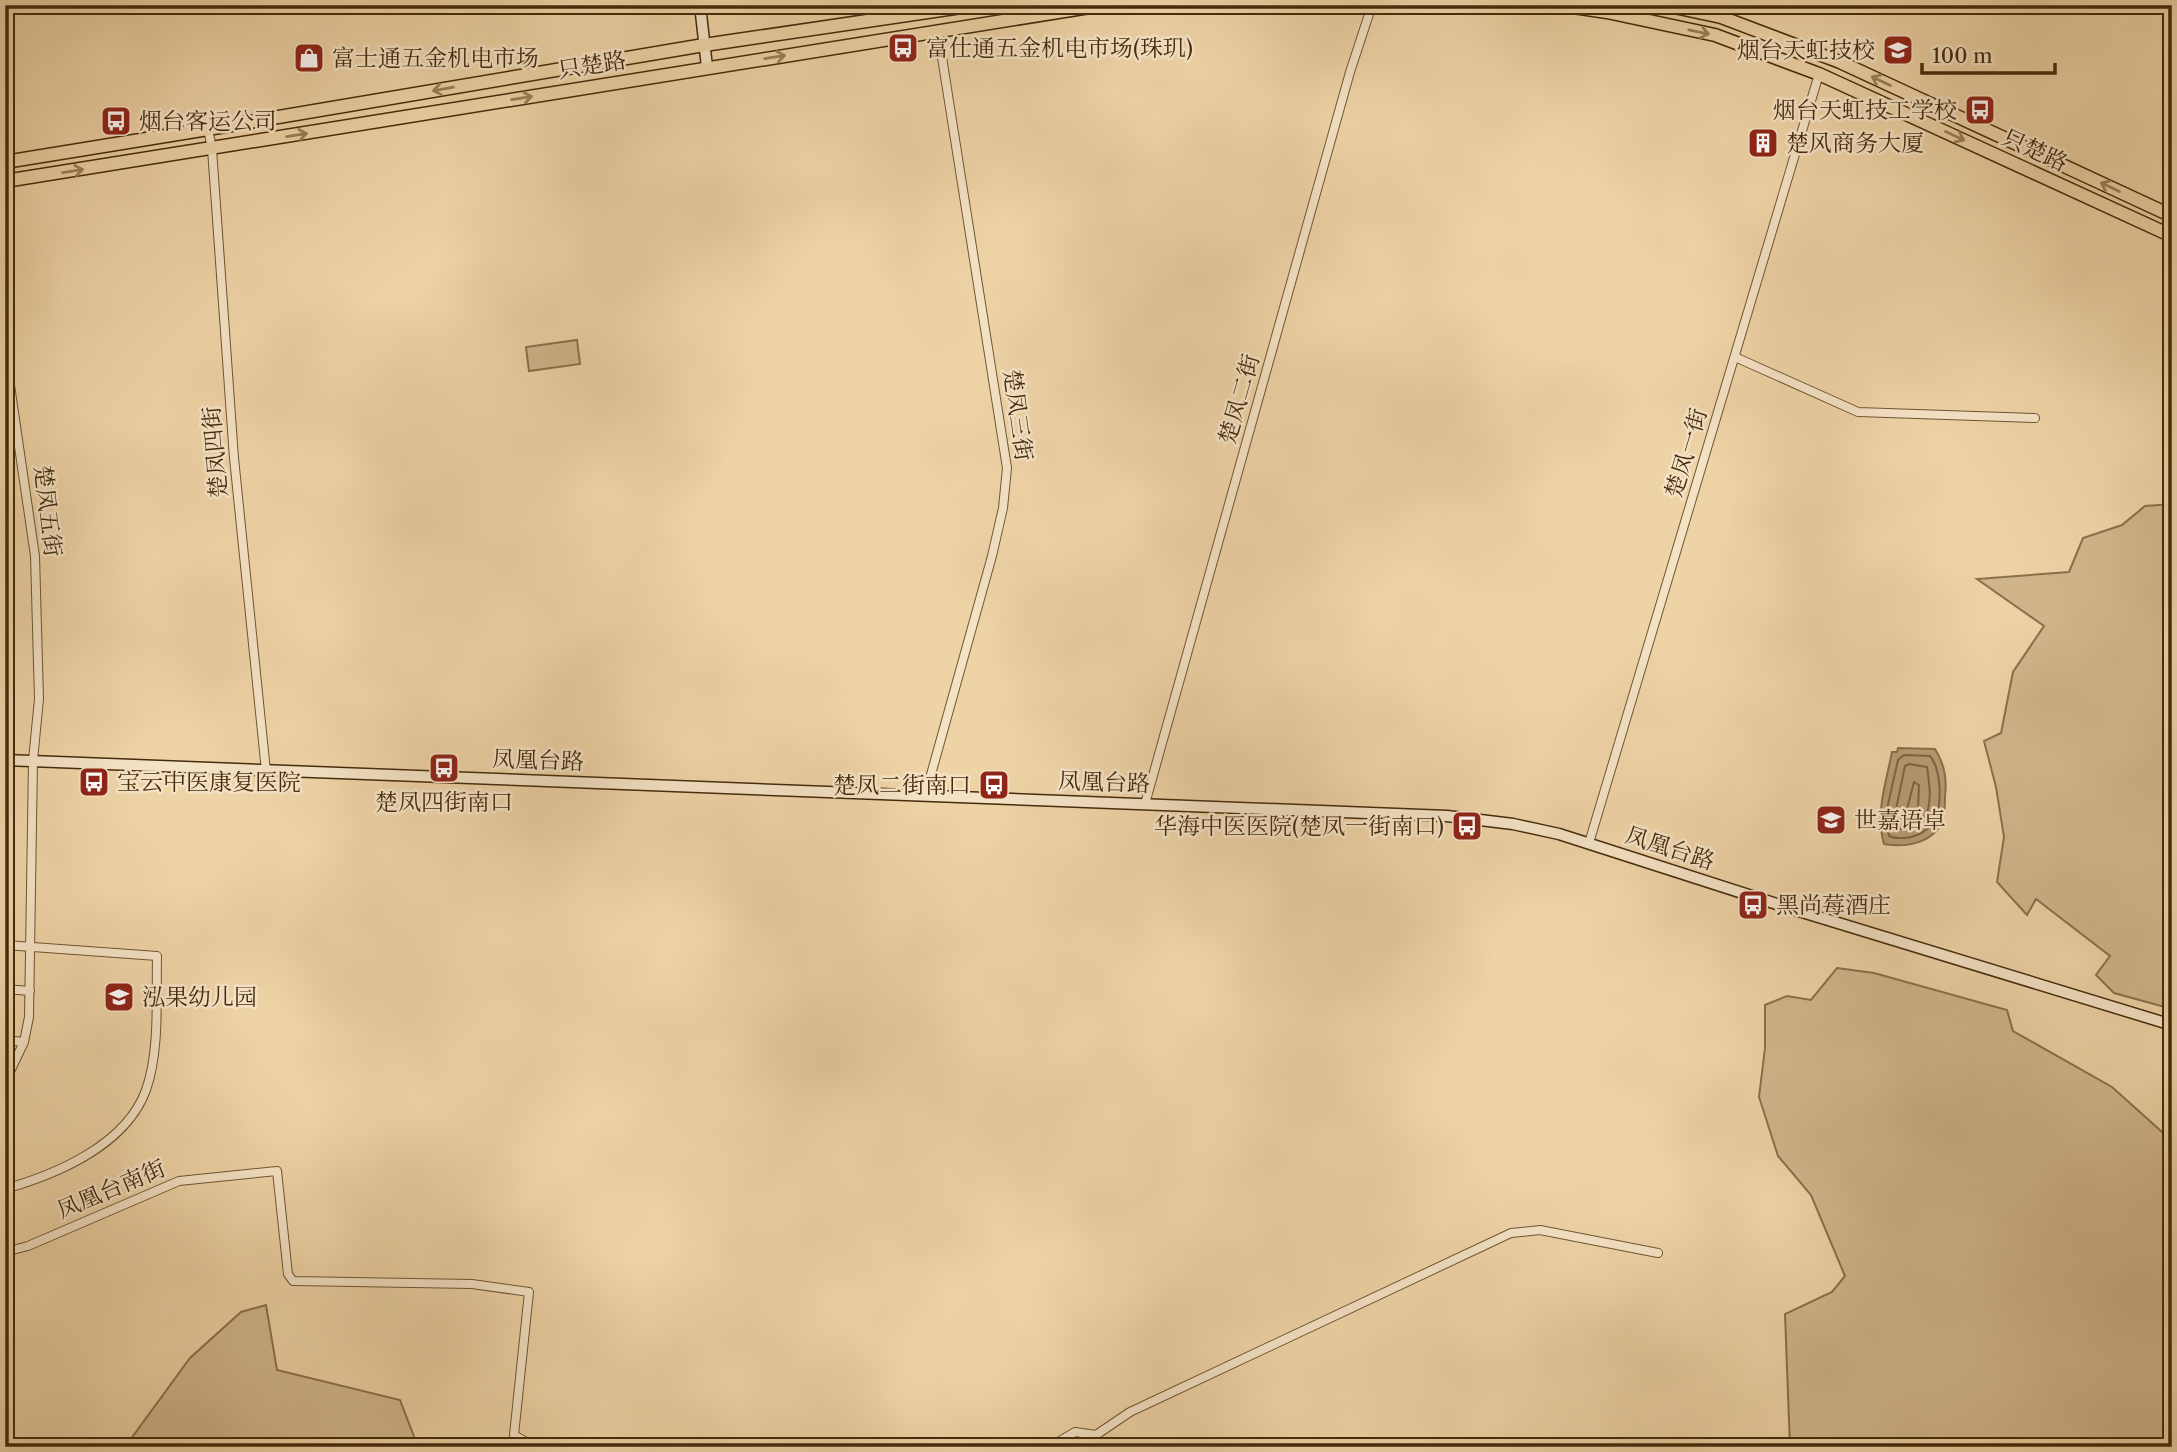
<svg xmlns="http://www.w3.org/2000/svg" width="2177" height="1452" viewBox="0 0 2177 1452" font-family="'Libre Caslon Text','Noto Serif SC',serif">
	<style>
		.green { fill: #d1b68c; stroke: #8b704c; stroke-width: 2 }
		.water { fill: #b59a72; stroke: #886e49; stroke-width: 2 }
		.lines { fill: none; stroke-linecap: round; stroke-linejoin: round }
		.shore { stroke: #7d623f; stroke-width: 2 }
		.street-casing { stroke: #6f5532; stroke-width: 10 }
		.secondary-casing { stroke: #452b0c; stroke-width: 13 }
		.primary-casing { stroke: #452b0c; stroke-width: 15 }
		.street { stroke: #f4e2c5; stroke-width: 8 }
		.secondary { stroke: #f4e2c5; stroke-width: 10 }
		.primary { stroke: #eed3a6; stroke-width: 12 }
		.oneway { stroke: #9a7f59 }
		.labels { text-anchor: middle; stroke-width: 5; stroke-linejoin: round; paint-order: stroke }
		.poi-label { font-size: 23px; fill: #452b0c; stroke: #f4e2c5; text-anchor: start }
		.street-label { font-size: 23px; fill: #452b0c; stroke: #f4e2c5 }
	</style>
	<rect width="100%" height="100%" fill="#eed3a6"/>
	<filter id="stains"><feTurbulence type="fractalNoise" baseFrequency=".00286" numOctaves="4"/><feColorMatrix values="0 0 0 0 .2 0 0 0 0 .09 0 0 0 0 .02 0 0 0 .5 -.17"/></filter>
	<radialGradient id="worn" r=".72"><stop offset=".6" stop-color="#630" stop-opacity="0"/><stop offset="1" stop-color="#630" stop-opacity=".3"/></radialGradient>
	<path class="green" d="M577 340 580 364 529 371 526 347Z
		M2172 504V1009L2114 993 2096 975 2110 956 2036 899 2027 915 1997 882 2004 837 1996 787 1984 741 2001 733 2013 672 2044 626 1977 579 2069 572 2083 538 2122 525 2145 506Z
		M1837 968 1874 973 2007 1010 2013 1031 2112 1087 2171 1140 2172 1447H1790L1785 1314 1832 1292 1845 1276 1811 1195 1778 1156 1759 1097 1765 1048V1005L1787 996 1811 1000Z
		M266 1305 277 1370 400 1400 418 1447H125L190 1358 241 1312Z"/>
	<path class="water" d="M1898 748 1935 749C1944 763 1947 780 1945 796 1945 803 1945 811 1943 818 1936 843 1906 848 1884 844 1875 813 1886 783 1892 752H1897Z"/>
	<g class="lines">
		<path class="shore" d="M1904 755 1930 756C1941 769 1942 801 1936 817 1932 829 1917 837 1905 838 1898 838 1895 839 1889 836L1886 813 1898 760Z
			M1909 764 1927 767C1931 795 1936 827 1899 829L1896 827 1895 814 1905 766Z
			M1914 782 1919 785 1918 809 1909 816 1906 813Z"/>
		<g class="street-casing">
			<path id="street" d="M208 129 212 149 234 458 266 771
				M5 351 35 556 39 699 33 760 29 1017 24 1042 5 1082
				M1735 357 1858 412 2035 418
				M925 796 992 556 1003 508 1007 468 938 32
				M1145 804 1350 72 1372 5
				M1589 843 1819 74
				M5 945 157 956C156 997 160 1051 146 1090 126 1145 57 1174 5 1189
				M5 989 30 991
				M5 1040 24 1042
				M5 1252 28 1246 179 1181 277 1171 288 1274 293 1281 472 1284 529 1292 514 1435 535 1447
				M1050 1447 1075 1432 1096 1435
				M1091 1447 1096 1435 1130 1412 1511 1233 1540 1230 1658 1253"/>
		</g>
		<g class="secondary-casing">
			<path id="secondary" d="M700 5 707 67
				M5 760 1447 816 1513 824 1559 834 1789 908 2172 1025"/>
		</g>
		<g class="primary-casing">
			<path id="primary" d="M1560 5 1607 12 1715 35 1819 74 2172 236
				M1665 5 1721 17 1840 62 2172 216
				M5 162 208 129 704 45 975 5
				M5 181 1102 5"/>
		</g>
		<use href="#street" class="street"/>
		<use href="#secondary" class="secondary"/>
		<use href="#primary" class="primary"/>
	</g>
	<defs><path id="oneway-shaft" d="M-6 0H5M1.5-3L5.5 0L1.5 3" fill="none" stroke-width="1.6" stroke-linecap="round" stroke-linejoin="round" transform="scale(1.75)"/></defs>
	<g class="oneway">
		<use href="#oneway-shaft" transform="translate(1699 32) rotate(12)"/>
		<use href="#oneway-shaft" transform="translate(775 57) rotate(-9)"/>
		<use href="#oneway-shaft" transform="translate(1881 81) rotate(-155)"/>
		<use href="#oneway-shaft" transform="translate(443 89) rotate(170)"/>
		<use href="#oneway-shaft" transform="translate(522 98) rotate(-9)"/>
		<use href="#oneway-shaft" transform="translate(297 135) rotate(-9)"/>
		<use href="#oneway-shaft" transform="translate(1955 136) rotate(25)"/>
		<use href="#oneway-shaft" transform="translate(73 171) rotate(-9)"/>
		<use href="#oneway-shaft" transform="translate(2110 187) rotate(-155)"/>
	</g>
	<defs>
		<g id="bus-square" transform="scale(1.575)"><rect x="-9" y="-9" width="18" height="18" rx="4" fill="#8f2418" stroke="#f4e2c5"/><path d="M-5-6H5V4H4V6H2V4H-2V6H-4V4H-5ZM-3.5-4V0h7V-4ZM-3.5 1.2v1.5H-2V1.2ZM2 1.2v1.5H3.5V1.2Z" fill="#fff"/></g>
		<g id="school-square" transform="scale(1.575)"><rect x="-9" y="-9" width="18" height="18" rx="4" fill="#8f2418" stroke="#f4e2c5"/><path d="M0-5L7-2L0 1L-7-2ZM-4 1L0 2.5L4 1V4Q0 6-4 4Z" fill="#fff"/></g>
		<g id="shop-square" transform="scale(1.575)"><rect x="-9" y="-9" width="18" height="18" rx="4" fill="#8f2418" stroke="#f4e2c5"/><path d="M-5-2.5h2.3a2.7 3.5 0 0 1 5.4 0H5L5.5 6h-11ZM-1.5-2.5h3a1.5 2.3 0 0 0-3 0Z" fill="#fff"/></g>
		<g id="building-square" transform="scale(1.575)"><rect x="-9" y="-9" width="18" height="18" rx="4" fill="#8f2418" stroke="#f4e2c5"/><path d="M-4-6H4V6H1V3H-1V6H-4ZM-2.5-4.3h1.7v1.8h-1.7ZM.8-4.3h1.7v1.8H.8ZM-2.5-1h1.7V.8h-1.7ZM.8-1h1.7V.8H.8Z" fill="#fff"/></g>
	</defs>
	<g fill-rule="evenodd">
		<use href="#bus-square" x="903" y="48"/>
		<use href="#school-square" x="1898" y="50"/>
		<use href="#shop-square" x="309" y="58"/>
		<use href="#bus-square" x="1980" y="110"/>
		<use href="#bus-square" x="116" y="121"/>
		<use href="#building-square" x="1763" y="143"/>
		<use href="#bus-square" x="444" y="768"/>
		<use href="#bus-square" x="94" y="782"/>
		<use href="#bus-square" x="994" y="785"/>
		<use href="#school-square" x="1831" y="820"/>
		<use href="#bus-square" x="1467" y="826"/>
		<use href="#bus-square" x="1753" y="905"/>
		<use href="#school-square" x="119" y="997"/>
	</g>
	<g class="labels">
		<g class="poi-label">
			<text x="926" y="56">富仕通五金机电市场(珠玑)</text>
			<text x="1875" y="58" text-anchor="end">烟台天虹技校</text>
			<text x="332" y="66">富士通五金机电市场</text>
			<text x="1957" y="118" text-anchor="end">烟台天虹技工学校</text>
			<text x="139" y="129">烟台客运公司</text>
			<text x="1786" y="151">楚风商务大厦</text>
			<text x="117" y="790">宝云中医康复医院</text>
			<text x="971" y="793" text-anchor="end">楚凤二街南口</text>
			<text x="444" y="810" text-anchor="middle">楚凤四街南口</text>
			<text x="1854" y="828">世嘉语卓</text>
			<text x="1444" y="834" text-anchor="end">华海中医医院(楚凤一街南口)</text>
			<text x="1776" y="913">黑尚莓酒庄</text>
			<text x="142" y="1005">泓果幼儿园</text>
		</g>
		<g class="street-label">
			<text transform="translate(592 65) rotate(-9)" y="8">只楚路</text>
			<text transform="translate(2035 150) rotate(25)" y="8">只楚路</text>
			<text transform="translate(1239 399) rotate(-74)" y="8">楚凤二街</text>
			<text transform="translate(1018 415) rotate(82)" y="8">楚凤三街</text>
			<text transform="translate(215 452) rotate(-95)" y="8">楚凤四街</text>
			<text transform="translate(1686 453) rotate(-73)" y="8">楚凤一街</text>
			<text transform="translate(48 511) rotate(83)" y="8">楚凤五街</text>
			<text transform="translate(538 760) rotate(2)" y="8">凤凰台路</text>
			<text transform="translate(1104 782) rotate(2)" y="8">凤凰台路</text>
			<text transform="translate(1670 848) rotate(18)" y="8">凤凰台路</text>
			<text transform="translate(111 1189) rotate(-23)" y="8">凤凰台南街</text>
		</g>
	</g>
	<rect width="2177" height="1452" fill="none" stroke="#eed3a6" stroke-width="28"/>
	<rect x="7" y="7" width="2163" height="1438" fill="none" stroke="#452b0c" stroke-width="3.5"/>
	<rect x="14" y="14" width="2149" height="1424" fill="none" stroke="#452b0c" stroke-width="2"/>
	<path d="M1922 63v10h133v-10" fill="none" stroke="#452b0c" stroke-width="3.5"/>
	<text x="1932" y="63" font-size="21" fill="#452b0c" stroke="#f4e2c5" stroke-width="5" paint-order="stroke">100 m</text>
	<rect width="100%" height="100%" filter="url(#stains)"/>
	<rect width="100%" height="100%" fill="url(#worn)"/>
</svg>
